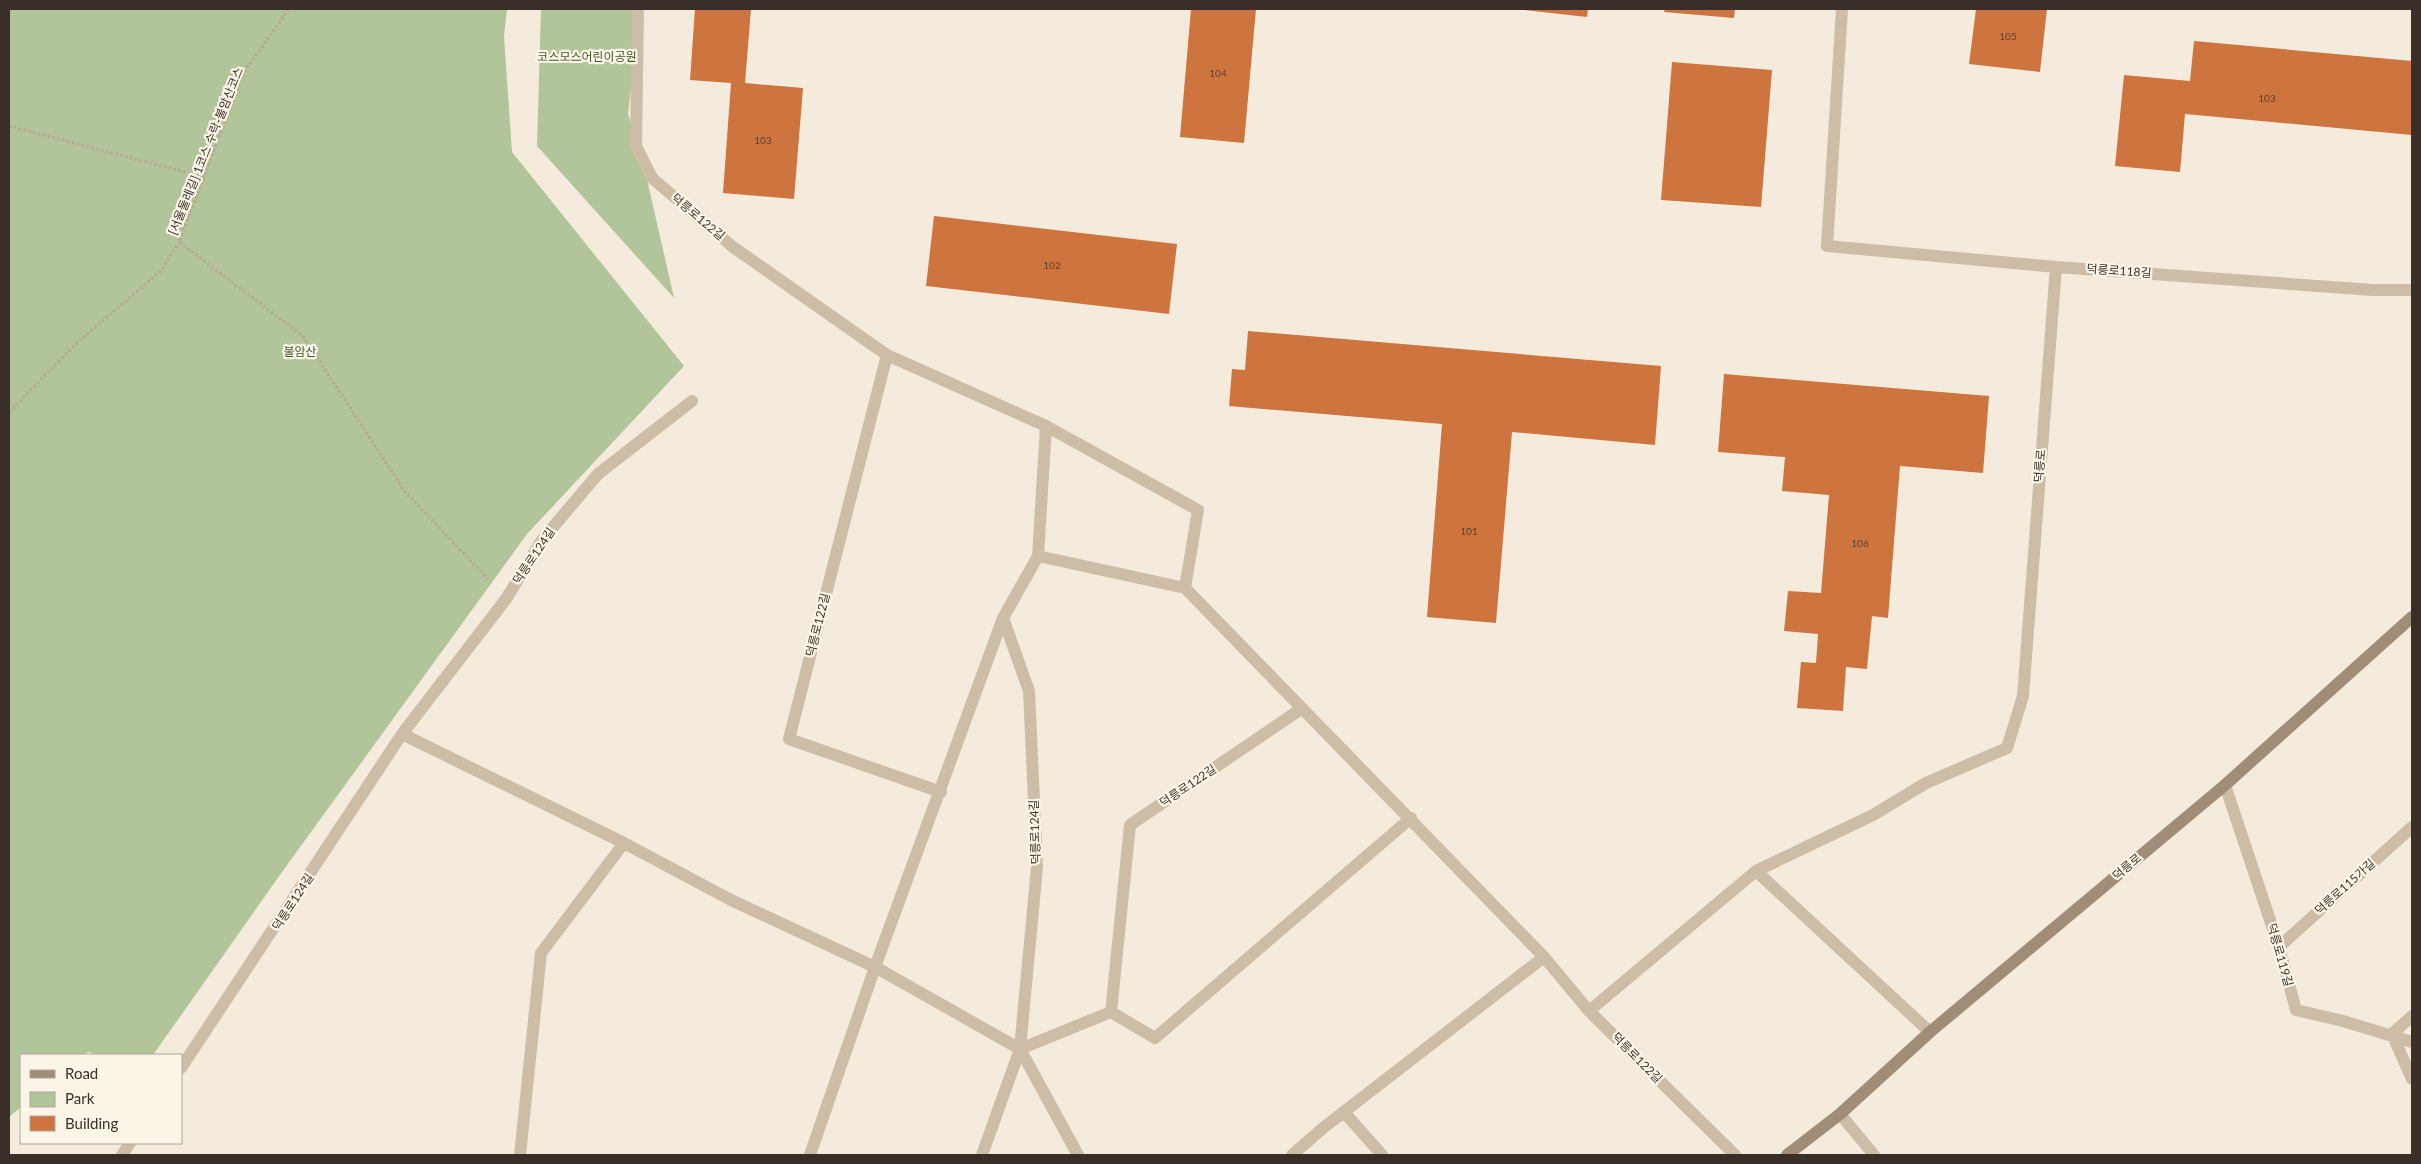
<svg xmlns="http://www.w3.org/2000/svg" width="2421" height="1164" viewBox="0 0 2421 1164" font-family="Lato,'Noto Sans KR',sans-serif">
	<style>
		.green { fill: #b1c49a }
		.building { fill: #ce743f }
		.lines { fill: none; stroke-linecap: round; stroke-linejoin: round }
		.path { stroke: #b9a790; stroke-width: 3; stroke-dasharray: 2.5 2.5; stroke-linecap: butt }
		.lane { stroke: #cdbda6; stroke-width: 12 }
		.street { stroke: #cdbda6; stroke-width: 12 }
		.secondary { stroke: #a18c78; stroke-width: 12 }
		.labels { text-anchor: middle; stroke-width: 4.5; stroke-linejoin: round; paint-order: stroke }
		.number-label { font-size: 10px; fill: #5e402e }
		.park-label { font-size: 12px; fill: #42592a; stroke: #fbf5e8 }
		.street-label { font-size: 12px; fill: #392f28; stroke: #fbf5e8 }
	</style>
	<rect width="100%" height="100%" fill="#f4ebdc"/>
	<path class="green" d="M9 9H507L504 36 512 152 684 366 527 534 282 872 153 1055H100L88 1052 83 1055H21V1107L9 1117Z
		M541 9H640L628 114 641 153 674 298 537 146Z"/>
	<path class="building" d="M695 9H751L745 83 803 88 794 199 723 193 731 83 690 80Z
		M1191 9H1256L1244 143 1180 137Z
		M1515 9H1588L1587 17Z
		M1665 9H1735L1734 18 1664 12Z
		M1976 9H2047L2040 72 1969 64Z
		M2194 41 2412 61V135L2185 114 2180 172 2115 166 2124 75 2190 81Z
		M1672 62 1772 70 1761 207 1661 200Z
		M934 216 1177 244 1169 314 926 286Z
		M1248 331 1661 366 1655 445 1512 432 1496 623 1427 617 1442 424 1229 406 1232 369 1245 370Z
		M1724 374 1989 396 1983 473 1900 466 1888 618 1872 616 1867 669 1846 667 1843 711 1797 708 1801 662 1816 663 1818 634 1784 631 1788 591 1821 593 1829 495 1782 491 1785 457 1718 452Z"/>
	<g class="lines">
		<path class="path" d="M289 9 244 72 179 242 303 336 406 493 488 579
			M9 126 204 177
			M9 412 80 340 161 271 179 242"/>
		<path class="lane" d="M1827 246 1842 9"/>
		<path class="street" d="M638 9 636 146 652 178 733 247 887 355 1046 426 1198 510 1185 588
			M1827 246 2056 267 2373 290H2412
			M887 355 789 739 941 792
			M1038 556 1185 588
			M1185 588 1544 957 1589 1011 1735 1155
			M402 734 624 843 731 900 875 967 1020 1049 1078 1155
			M2225 785 2279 947 2296 1010 2343 1021 2412 1042
			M1756 871 1873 815 1926 783 2007 748 2023 696 2056 267
			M2279 947 2412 827
			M1589 1011 1756 871 1930 1032
			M1111 1012 1130 825 1301 709
			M2392 1034 2412 1079
			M2392 1034 2412 1016
			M1020 1049 1111 1012 1155 1038 1411 818
			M181 1068 402 734 506 599 542 540 598 474 692 401
			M1344 1112 1382 1155
			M1840 1114 1874 1155
			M122 1155 130 1143
			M520 1155 541 953 624 843
			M810 1155 875 967 1003 618 1038 556 1046 426
			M982 1155 1020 1049 1037 867 1029 691 1003 618
			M1292 1155 1323 1128 1544 957"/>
		<path class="secondary" d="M1787 1155 1840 1114 1930 1032 2225 785 2412 617"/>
	</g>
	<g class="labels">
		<g class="number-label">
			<text x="2008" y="40">105</text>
			<text x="1218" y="77">104</text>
			<text x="2267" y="102">103</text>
			<text x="763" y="144">103</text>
			<text x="1052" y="269">102</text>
			<text x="1469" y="535">101</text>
			<text x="1860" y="547">106</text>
		</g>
		<g class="park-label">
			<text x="587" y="61">코스모스어린이공원</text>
			<text x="300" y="356">불암산</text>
		</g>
		<g class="street-label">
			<text transform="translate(206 151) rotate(-68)" y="4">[서울둘레길] 1코스 수락-불암산코스</text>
			<text transform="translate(698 217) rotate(40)" y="4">덕릉로122길</text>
			<text transform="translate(2119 271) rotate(4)" y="4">덕릉로118길</text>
			<text transform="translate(2040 466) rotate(-86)" y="4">덕릉로</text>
			<text transform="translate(534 556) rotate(-56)" y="4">덕릉로124길</text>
			<text transform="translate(818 625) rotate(-76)" y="4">덕릉로122길</text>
			<text transform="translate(1188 786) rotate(-34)" y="4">덕릉로122길</text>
			<text transform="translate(1035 832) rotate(-92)" y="4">덕릉로124길</text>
			<text transform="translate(2127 867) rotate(-40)" y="4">덕릉로</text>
			<text transform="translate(2345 887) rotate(-42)" y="4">덕릉로115가길</text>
			<text transform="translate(293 902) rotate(-57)" y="4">덕릉로124길</text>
			<text transform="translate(2280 955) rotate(74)" y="4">덕릉로119길</text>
			<text transform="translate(1637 1058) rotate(45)" y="4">덕릉로122길</text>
		</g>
	</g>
	<rect width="2421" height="1164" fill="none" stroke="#392f28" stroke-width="20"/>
	<rect x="20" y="1054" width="162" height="90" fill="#fbf5e8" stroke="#ada69b"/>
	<rect x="30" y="1070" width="25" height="8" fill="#a18c78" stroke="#ada69b"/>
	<text x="65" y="1079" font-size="15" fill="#392f28">Road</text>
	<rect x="30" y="1092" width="25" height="15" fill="#b1c49a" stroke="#ada69b"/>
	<text x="65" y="1104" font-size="15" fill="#392f28">Park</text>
	<rect x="30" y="1116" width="25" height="15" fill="#ce743f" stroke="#ada69b"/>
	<text x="65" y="1129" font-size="15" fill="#392f28">Building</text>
</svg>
